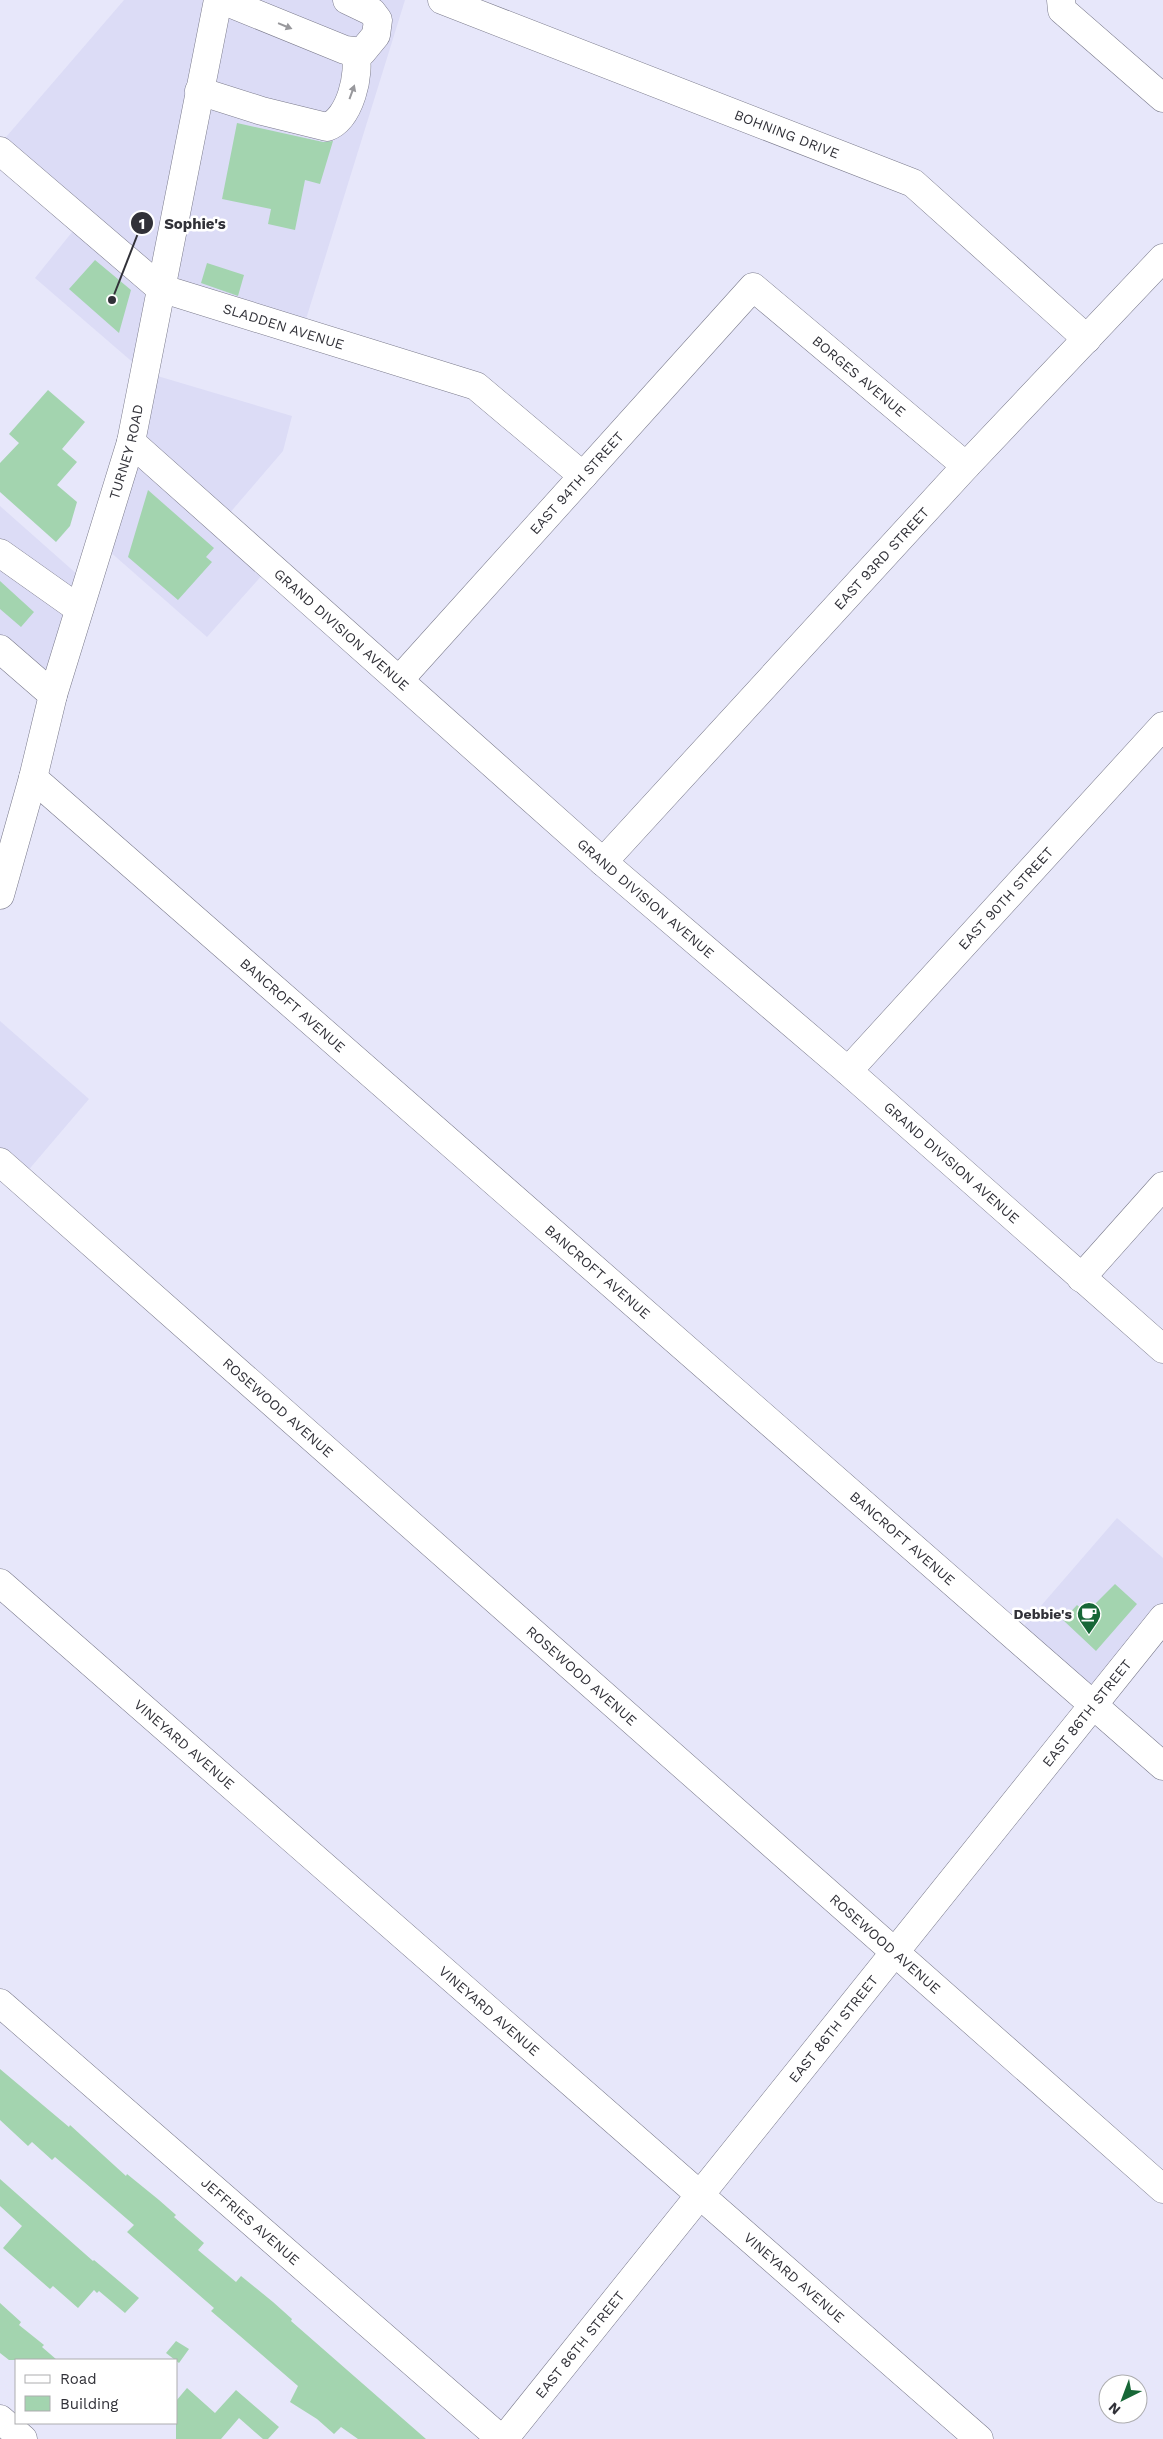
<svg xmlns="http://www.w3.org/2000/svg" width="1163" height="2439" viewBox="0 0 1163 2439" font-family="'Work Sans',sans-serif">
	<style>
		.built { fill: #dcdcf6 }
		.building { fill: #a3d4af }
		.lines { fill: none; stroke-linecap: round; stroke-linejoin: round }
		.minor-casing { stroke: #7a7a8b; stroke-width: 29 }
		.major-casing { stroke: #7a7a8b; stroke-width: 29 }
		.minor { stroke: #fff; stroke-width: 28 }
		.major { stroke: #fff; stroke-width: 28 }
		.oneway { fill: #98989c }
		.labels { text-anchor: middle; stroke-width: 5; stroke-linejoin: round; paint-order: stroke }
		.street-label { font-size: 14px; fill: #313138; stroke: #fff }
		.poi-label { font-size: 14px; font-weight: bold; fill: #313138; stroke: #fff; text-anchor: end }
		.leader { fill: none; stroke: #313138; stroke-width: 2 }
		.callout-dot { fill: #313138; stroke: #fff; stroke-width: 2 }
		.mark-label { font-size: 15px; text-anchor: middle; font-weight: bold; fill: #fff }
		.callout-label { font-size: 15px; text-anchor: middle; font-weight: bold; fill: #313138; stroke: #fff; stroke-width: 5; stroke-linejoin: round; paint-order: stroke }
	</style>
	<rect width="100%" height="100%" fill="#e7e7fa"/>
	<path class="built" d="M124 0H405L302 332 160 288 144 372 292 416 283 451 222 522 271 565 207 637 100 543 144 372 35 278 81 221 0 144Z
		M0 506 87 583 53 695 0 649Z
		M0 1021 89 1099 20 1180 0 1162Z
		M1117 1518 1163 1558V1618L1093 1705 1015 1636Z"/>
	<path class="building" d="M237 123 323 142 333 141 320 184 305 180 295 230 268 224 271 209 222 199Z
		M95 260 131 290 119 333 69 289Z
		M207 263 244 275 238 296 201 283Z
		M48 390 85 422 62 449 77 462 57 485 77 502 70 526 56 542 0 492V463L19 443 9 434Z
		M148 490 214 548 206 557 212 562 178 600 128 557Z
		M0 581 34 612 21 627 0 609Z
		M1115 1584 1137 1604 1096 1651 1063 1620 1077 1605 1086 1613Z
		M0 2069 69 2127 70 2125 126 2176 127 2174 159 2200 176 2215 174 2217 204 2243 198 2250 236 2282 241 2276 273 2302 292 2319 291 2321 426 2439H358L341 2427 334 2434 317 2419 290 2402 298 2386 211 2311 214 2308 127 2232 134 2225 55 2157 52 2160 32 2142 28 2146 0 2120Z
		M0 2179 93 2261 94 2260 139 2298 125 2313 99 2291 97 2293 94 2290 78 2308 53 2286 50 2289 3 2248 22 2226 0 2206Z
		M0 2303 21 2322 19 2325 44 2345 42 2347 57 2360H9L0 2353Z
		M176 2341 189 2349 179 2363 166 2353Z
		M187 2388 215 2413 236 2390 279 2427 268 2439H263L239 2418 221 2439H176V2401Z"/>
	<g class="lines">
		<g class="minor-casing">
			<g id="minor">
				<path d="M222 0 345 50 362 52 376 35 378 20 372 12 347 0"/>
				<path id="s1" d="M442 0 913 183 1087 339"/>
				<path d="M1061 0 1062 10 1163 98"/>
				<path d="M199 91 262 111 327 127C350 119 361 73 355 52"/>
				<path id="s2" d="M0 151 160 288 476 386 583 476"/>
				<path id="s3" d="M131 442 603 862 848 1071 1163 1349"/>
				<path d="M0 553 79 609"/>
				<path d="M0 649 53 695"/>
				<path id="s4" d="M400 679 753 287 966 466"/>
				<path id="s5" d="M33 778 1163 1766"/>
				<path id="s6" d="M603 862 966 466 1163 258"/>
				<path id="s7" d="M848 1071 1163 726"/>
				<path id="s8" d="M0 1162 1163 2189"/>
				<path d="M1081 1278 1163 1186"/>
				<path id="s9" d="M0 1583 979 2439"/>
				<path id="s10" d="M0 2003 501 2439"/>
				<path d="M0 2419 23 2439"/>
				<path id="s11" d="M504 2439 1163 1618"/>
			</g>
		</g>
		<g class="major-casing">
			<g id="major">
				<path id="s12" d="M0 895 33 778 53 695 131 442 218 0"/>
			</g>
		</g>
		<use href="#minor" class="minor"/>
		<use href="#major" class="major"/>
	</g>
	<defs><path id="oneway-solid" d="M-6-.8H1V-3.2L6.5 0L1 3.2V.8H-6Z" transform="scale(1.25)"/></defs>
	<g class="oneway">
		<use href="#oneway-solid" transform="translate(285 26) rotate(22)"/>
		<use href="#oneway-solid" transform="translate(352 92) rotate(-70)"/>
	</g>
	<defs>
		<g id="cafe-pin" transform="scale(1.25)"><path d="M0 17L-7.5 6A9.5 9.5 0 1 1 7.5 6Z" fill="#176737" stroke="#fff"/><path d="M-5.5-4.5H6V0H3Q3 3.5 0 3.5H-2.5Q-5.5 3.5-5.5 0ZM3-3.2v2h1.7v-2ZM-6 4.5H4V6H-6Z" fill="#fff"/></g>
	</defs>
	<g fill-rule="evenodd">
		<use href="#cafe-pin" x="1089" y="1614"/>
	</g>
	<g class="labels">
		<g class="street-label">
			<text dy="5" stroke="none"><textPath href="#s1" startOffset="370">BOHNING DRIVE</textPath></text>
			<text dy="5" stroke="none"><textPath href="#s2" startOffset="340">SLADDEN AVENUE</textPath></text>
			<text dy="5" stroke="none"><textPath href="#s4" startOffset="666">BORGES AVENUE</textPath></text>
			<text dy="5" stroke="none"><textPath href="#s12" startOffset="461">TURNEY ROAD</textPath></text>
			<text dy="5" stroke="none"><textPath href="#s4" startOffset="264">EAST 94TH STREET</textPath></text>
			<text dy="5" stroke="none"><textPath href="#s6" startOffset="412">EAST 93RD STREET</textPath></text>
			<text dy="5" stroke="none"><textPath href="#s3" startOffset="282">GRAND DIVISION AVENUE</textPath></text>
			<text dy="5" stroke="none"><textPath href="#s3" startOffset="688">GRAND DIVISION AVENUE</textPath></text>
			<text dy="5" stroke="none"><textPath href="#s7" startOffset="234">EAST 90TH STREET</textPath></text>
			<text dy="5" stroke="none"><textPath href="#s5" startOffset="345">BANCROFT AVENUE</textPath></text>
			<text dy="5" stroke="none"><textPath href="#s3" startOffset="1092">GRAND DIVISION AVENUE</textPath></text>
			<text dy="5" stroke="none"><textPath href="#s5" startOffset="750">BANCROFT AVENUE</textPath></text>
			<text dy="5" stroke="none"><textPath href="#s8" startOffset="371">ROSEWOOD AVENUE</textPath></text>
			<text dy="5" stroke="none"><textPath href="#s5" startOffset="1155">BANCROFT AVENUE</textPath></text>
			<text dy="5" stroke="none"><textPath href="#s8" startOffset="776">ROSEWOOD AVENUE</textPath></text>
			<text dy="5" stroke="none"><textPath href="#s11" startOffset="931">EAST 86TH STREET</textPath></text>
			<text dy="5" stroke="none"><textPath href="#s9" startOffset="245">VINEYARD AVENUE</textPath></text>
			<text dy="5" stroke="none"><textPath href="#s8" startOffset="1181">ROSEWOOD AVENUE</textPath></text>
			<text dy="5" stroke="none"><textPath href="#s9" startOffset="650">VINEYARD AVENUE</textPath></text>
			<text dy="5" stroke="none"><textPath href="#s11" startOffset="526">EAST 86TH STREET</textPath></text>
			<text dy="5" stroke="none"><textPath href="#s10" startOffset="332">JEFFRIES AVENUE</textPath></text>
			<text dy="5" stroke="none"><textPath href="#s9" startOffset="1055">VINEYARD AVENUE</textPath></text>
			<text dy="5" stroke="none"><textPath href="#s11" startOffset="121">EAST 86TH STREET</textPath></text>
		</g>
		<g class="poi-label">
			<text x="1072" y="1619">Debbie's</text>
		</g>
	</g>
	<path class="leader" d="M112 300L142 223"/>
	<g class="callout-dot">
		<circle cx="112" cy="300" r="5"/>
		<circle cx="142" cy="223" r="12"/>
	</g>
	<g class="mark-label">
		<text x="142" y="229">1</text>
	</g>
	<g class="callout-label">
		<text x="195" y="229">Sophie's</text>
	</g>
	<rect x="15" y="2359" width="162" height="65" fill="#ffffff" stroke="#adadaf"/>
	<rect x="25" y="2375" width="25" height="8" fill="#ffffff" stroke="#adadaf"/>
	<text x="60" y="2384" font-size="15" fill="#313138">Road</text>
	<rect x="25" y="2396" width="25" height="15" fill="#a3d4af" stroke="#adadaf"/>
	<text x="60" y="2409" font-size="15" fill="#313138">Building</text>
	<g transform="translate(1123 2399) rotate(222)"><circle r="24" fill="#ffffff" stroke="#adadaf"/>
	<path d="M0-4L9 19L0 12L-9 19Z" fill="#176737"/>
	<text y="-8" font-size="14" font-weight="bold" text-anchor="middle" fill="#313138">N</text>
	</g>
</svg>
